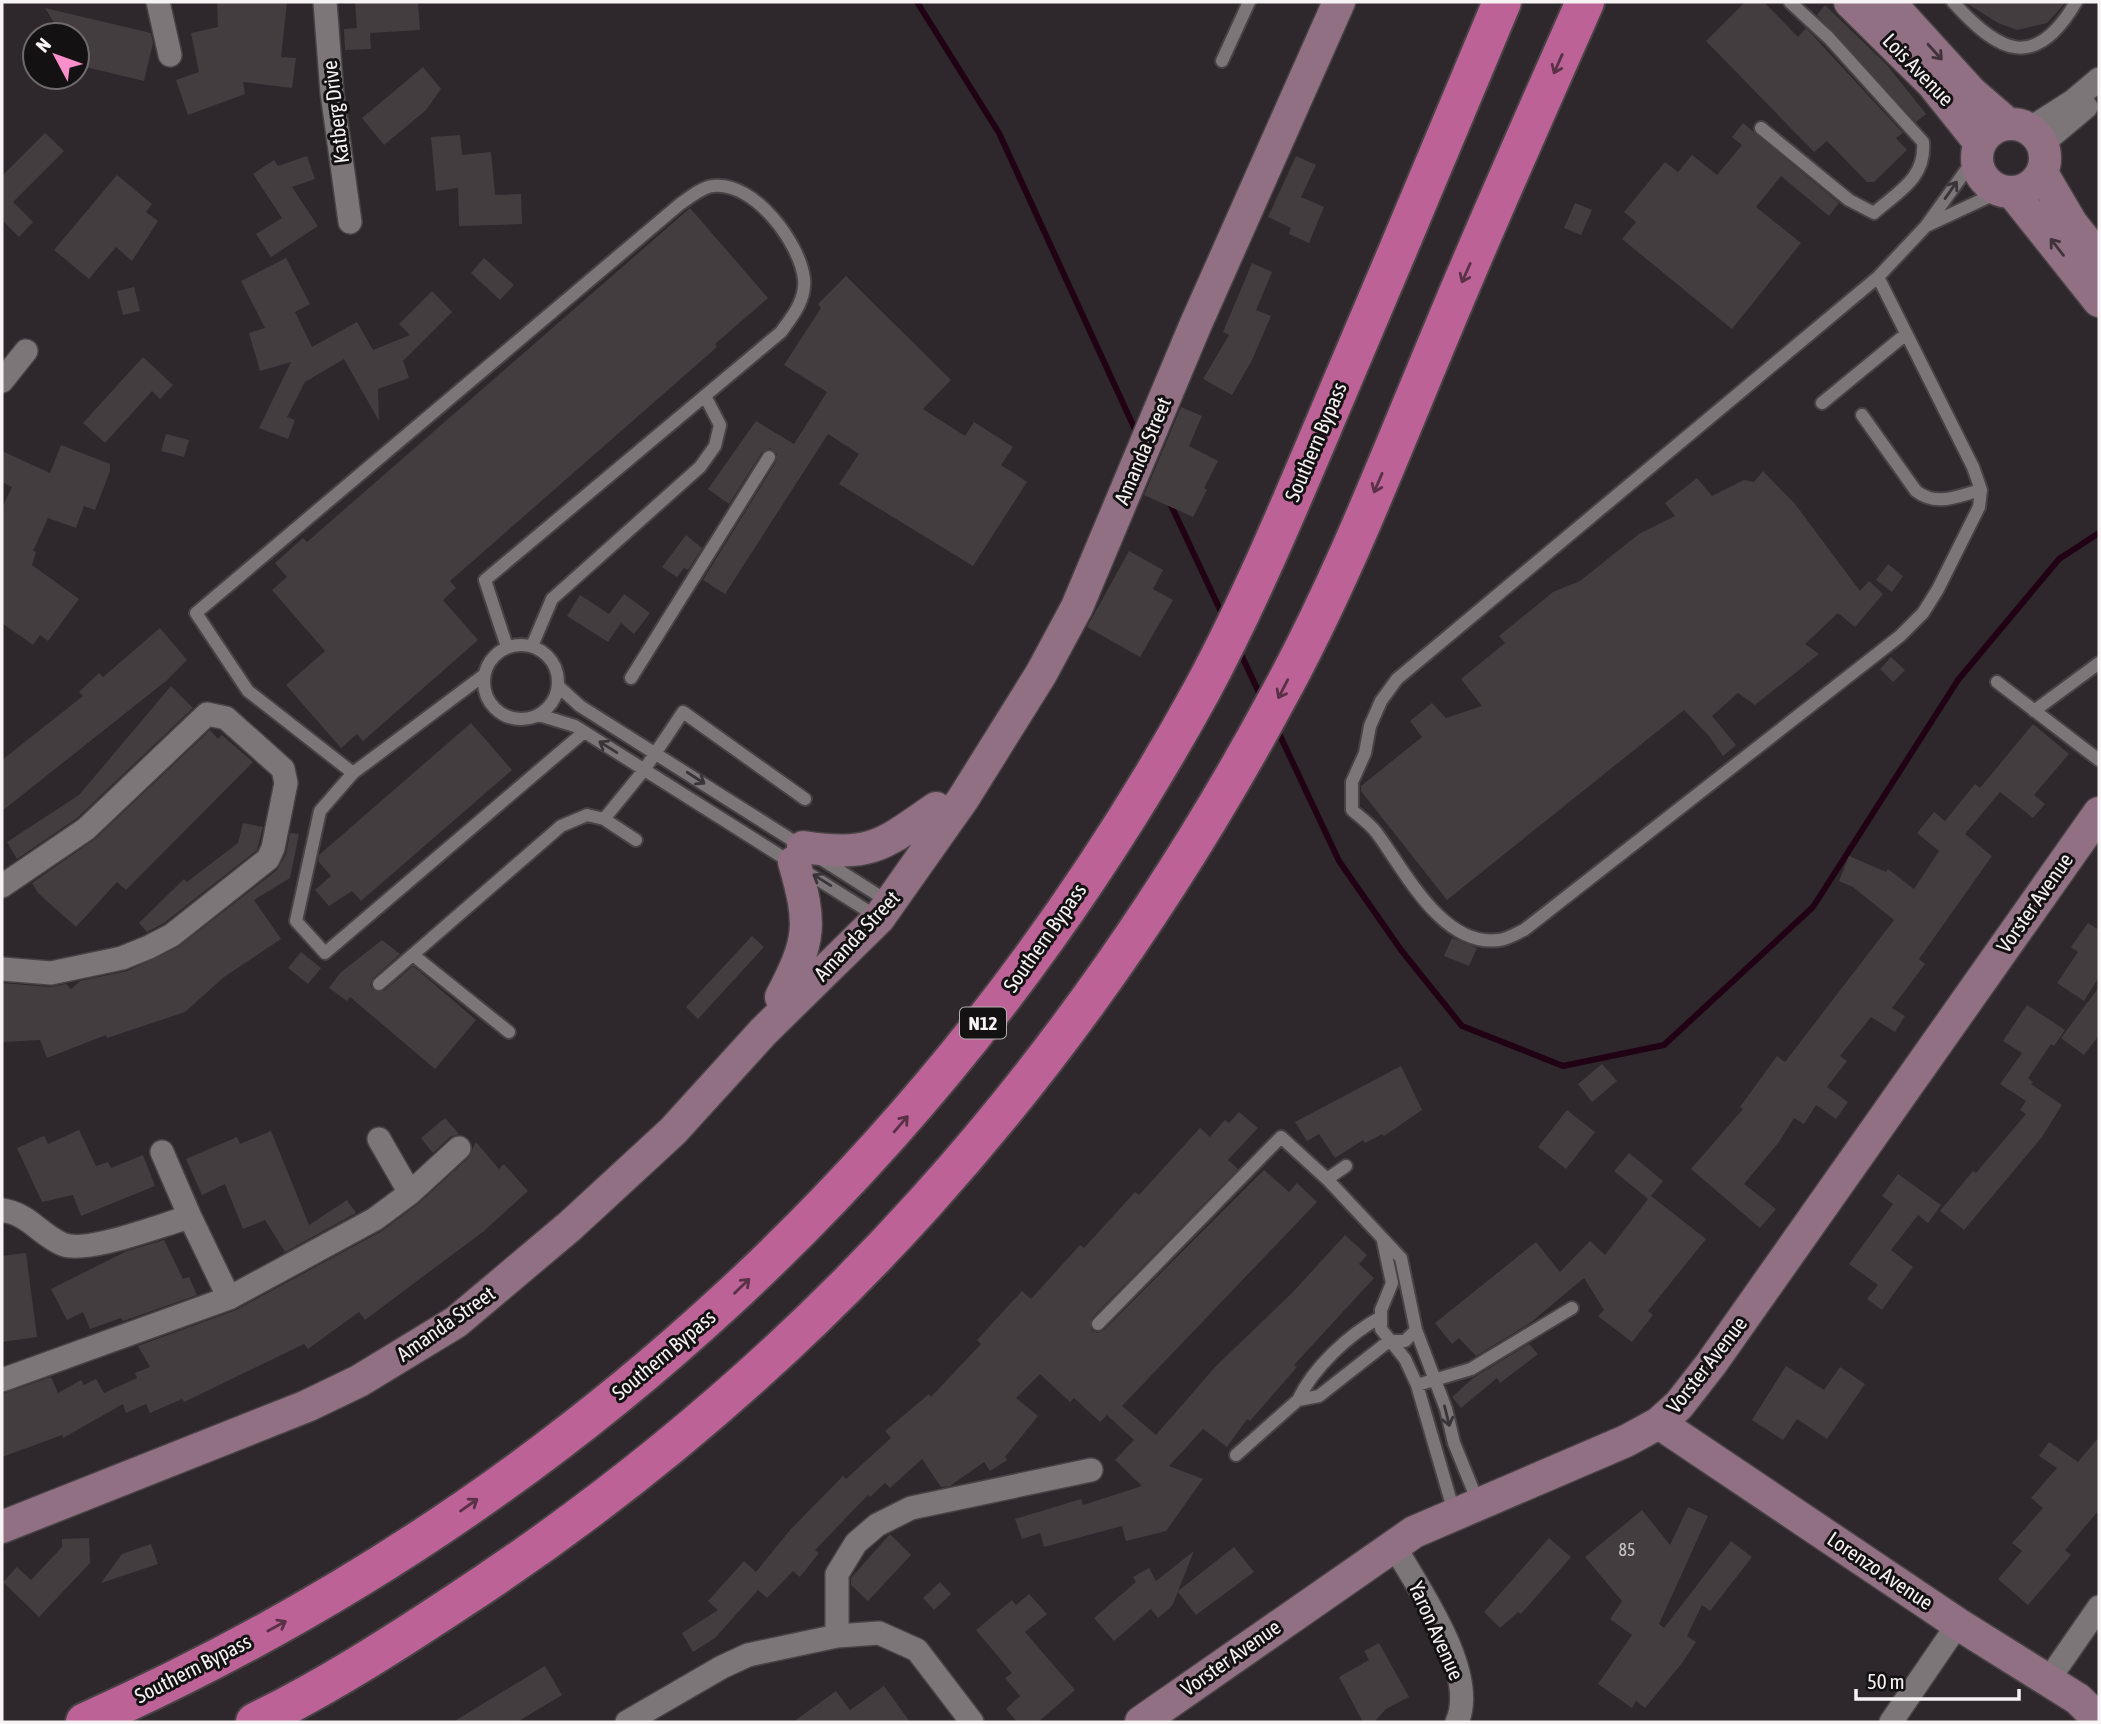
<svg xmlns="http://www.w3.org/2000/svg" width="2101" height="1724" viewBox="0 0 2101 1724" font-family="'Asap Condensed',sans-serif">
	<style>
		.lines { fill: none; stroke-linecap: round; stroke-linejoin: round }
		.stream { stroke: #200214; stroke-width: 6 }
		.building { fill: #443d40 }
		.lane-casing { stroke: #484245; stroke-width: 16 }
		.street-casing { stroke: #484245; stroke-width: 26 }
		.secondary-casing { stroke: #484245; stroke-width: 35 }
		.highway-casing { stroke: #484245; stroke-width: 42 }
		.lane { stroke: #7d7679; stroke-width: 12 }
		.street { stroke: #7d7679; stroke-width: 23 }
		.secondary { stroke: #907082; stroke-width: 32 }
		.highway { stroke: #bd6296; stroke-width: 38 }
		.oneway { stroke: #3f323a }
		.oneway2 { stroke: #583147 }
		.oneway3 { stroke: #393437 }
		.labels { text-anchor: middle; stroke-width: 6; stroke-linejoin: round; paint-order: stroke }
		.number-label { font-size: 18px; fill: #cac6c8 }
		.shield { fill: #141113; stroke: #b3afb1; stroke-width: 2 }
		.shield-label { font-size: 19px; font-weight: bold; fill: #f7f3f5 }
		.street-label { font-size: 21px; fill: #f7f3f5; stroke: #141113 }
	</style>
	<rect width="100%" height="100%" fill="#2e272b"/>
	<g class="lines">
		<path class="stream" d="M917 2 999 133 1138 436
			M1170 503 1223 616
			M1238 648 1262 699
			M1276 727 1339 861 1401 950 1462 1026 1563 1066 1664 1045 1813 907 1958 680 2059 559 2099 533"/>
	</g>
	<path class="building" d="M217 2H287L281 57 296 58 292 88 243 82 245 94 188 115 176 80 199 72 191 33 218 27Z
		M355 2H418L420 30 370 33 371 49 345 50 344 29 357 28Z
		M1745 2H1764L1798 37 1806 28 1903 133 1896 138 1907 150 1874 182H1867L1827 141 1814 152 1706 41Z
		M1965 2H2066L2047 23 2017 30 1998 23Z
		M1825 5 1887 65 1926 114 1916 122 1817 15Z
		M45 8 151 33 153 43 144 81 77 65V35H52L55 24Z
		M423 67 441 89 426 110 384 145 362 118Z
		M1743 123 1839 203 1829 216 1781 176 1756 207 1801 243 1732 329 1622 239 1636 222 1624 212 1665 162 1678 172 1692 155 1717 175 1742 145 1732 137Z
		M45 133 64 151 13 202 33 222 19 237 2 220V176Z
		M460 135 462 155 491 152 495 195 521 194 522 224 459 226 458 188 436 191 431 137Z
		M307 156 315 179 292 187 318 226 271 257 256 234 282 218 253 174 274 160 278 166Z
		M1296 156 1316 165 1301 197 1324 207 1309 243 1289 234 1291 228 1268 217Z
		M117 175 152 204 146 212 158 221 132 261 116 247 89 279 54 250Z
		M1575 203 1592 210 1581 235 1564 228Z
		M690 208 768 298 715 344 717 347 450 581 456 588 443 600 478 640 363 741 357 734 341 748 286 685 325 651 272 590 287 577 275 563 303 538 307 542Z
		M286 258 310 304 295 312 312 347 357 322 373 350 410 335 399 324 432 291 452 312 403 361 409 378 378 389 379 421 344 359 305 382 287 417 295 420 288 439 259 428 291 362 260 371 249 333 265 328 241 281Z
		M484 258 514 285 500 300 471 273Z
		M1252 263 1272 272 1256 310 1271 316 1252 360 1232 395 1203 379 1229 335 1223 332Z
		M846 276 951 380 923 409 965 436 974 422 1013 447 1001 465 1027 482 973 566 839 484 859 454 828 434 725 594 703 580 776 462 777 454 770 448 762 452 729 504 708 489 756 421 794 444 827 392 784 365 821 308 818 304Z
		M134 287 140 311 123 315 117 291Z
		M143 357 173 385 160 399 152 391 105 443 83 423Z
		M1181 407 1202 416 1189 446 1218 461 1204 488 1207 490 1193 517 1144 495Z
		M166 434 189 440 184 457 161 451Z
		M61 445 110 464V471L95 510 84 506 76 528 48 518 33 551 36 552 32 565 79 599 48 641 40 635 33 645 2 623V508L12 487 2 482V451L50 473Z
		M1763 471 1795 504 1860 591 1869 581 1883 594 1855 627 1838 613 1805 644 1819 654 1755 705 1738 693 1712 716 1736 745 1723 756 1709 736 1684 710 1447 900 1361 791V786L1422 737 1410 721 1432 703 1446 718 1482 706 1461 679 1505 643 1499 636 1553 592 1580 581 1639 534 1675 516 1665 503 1697 478 1712 496 1744 480 1754 482Z
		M686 535 702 548 688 570 684 568 677 577 662 567Z
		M1129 551 1163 570 1153 589 1173 600 1140 657 1087 627Z
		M1888 564 1903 576 1892 592 1876 580Z
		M624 594 650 613 634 634 621 623 608 642 567 616 580 595 609 614Z
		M160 628 187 660 166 681 2 811V760L83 696 79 692 99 673 103 677Z
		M1891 657 1905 670 1893 682 1880 669Z
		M171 686 193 708 77 818 17 859 7 842 79 795Z
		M471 723 512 770 361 901 352 891 329 906 315 890 331 876 318 861 319 855Z
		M2033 724 2069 754 2034 795 2045 804 2033 818 2000 792 1965 834 1992 856 1919 959 1925 964 1892 1008 1905 1016 1895 1032 1871 1017 1840 1056 1847 1061 1827 1087 1848 1102 1836 1119 1816 1105 1804 1124 1794 1118 1779 1142 1744 1184 1776 1209 1760 1228 1691 1169 1743 1109 1740 1107 1777 1056 1785 1062 1894 920 1853 887 1839 881 1849 856 1886 872 1888 869 1914 889 1939 851 1917 833 1934 812 1945 821 1975 784 1980 788Z
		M210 730 218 739 222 735 253 762 126 890 117 882 76 927 38 893 32 883 95 839Z
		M243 823 263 827 257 850 164 923 147 932 139 923 184 879 187 882 238 843Z
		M290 833 299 834 290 878 254 900 281 939 224 977 185 1012 107 1038 106 1035 47 1058 40 1040 2 1042V983L50 987 66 984 71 989 80 981 127 971 178 947 277 870 286 854Z
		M2088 923 2099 930V977L2084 1001 2057 983 2078 952 2071 947Z
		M752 936 764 947 698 1019 686 1007Z
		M1452 938 1477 948 1469 966 1444 956Z
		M382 940 400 954 373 978 370 985 373 990 384 991 413 966 476 1020 435 1069 350 997 347 1001 329 988 340 973Z
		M301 952 321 968 308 984 288 968Z
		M2099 987V1035L2084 1055 2061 1038Z
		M2027 1005 2065 1030 2054 1046 2051 1044 2028 1078 2033 1082 2031 1084 2062 1105 2042 1137 1964 1230 1940 1211 1973 1171 1976 1173 2026 1114 2020 1110 2026 1101 2000 1084 2022 1053 2003 1041Z
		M1602 1064 1617 1081 1592 1102 1578 1084Z
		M1401 1066 1422 1110 1384 1136 1382 1134 1365 1143 1363 1140 1335 1158 1319 1134 1307 1141 1295 1122Z
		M1567 1110 1595 1132 1566 1169 1538 1147Z
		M1239 1112 1258 1128 1228 1160 1238 1169 1092 1318 1091 1330 1097 1333 1104 1330 1264 1170 1289 1192 1297 1183 1317 1202 1122 1406 1156 1435 1215 1367 1293 1292 1345 1235 1367 1255 1359 1264 1374 1278 1294 1365 1297 1367 1250 1421 1247 1419 1227 1447 1203 1429 1169 1466 1203 1479 1166 1531 1126 1541 1122 1526 1044 1547 1040 1533 1022 1539 1015 1519 1081 1499 1083 1505 1142 1486 1115 1460 1134 1440 1107 1415 1100 1422 1074 1398 1070 1402 1040 1374 1016 1398 1038 1416 1005 1457 1007 1460 990 1471 984 1462 950 1486 941 1487 922 1459 890 1488 885 1483 870 1497 868 1495 815 1550 819 1553 800 1577 793 1571 767 1598 758 1590 715 1638 693 1652 682 1633 718 1610 708 1601 744 1561 756 1572 790 1530 843 1476 846 1479 891 1438 885 1431 929 1394 931 1397 981 1344 977 1340 1022 1291 1031 1299 1080 1245 1084 1248 1135 1192 1139 1195 1200 1128 1210 1137 1225 1120 1229 1123Z
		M445 1118 459 1134 450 1137 433 1153 421 1138Z
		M79 1130 96 1166 108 1162 111 1168 143 1155 155 1186 81 1216 73 1195 42 1202 17 1148 44 1136 48 1144Z
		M271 1131 309 1225 347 1200 356 1213 285 1252 265 1220 243 1229 225 1184 202 1195 186 1159 237 1137 240 1144Z
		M476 1142 499 1169 504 1164 528 1191 484 1231 365 1320 359 1312 308 1349 304 1344 184 1402 182 1399 150 1413 146 1404 126 1413 123 1404 63 1438 62 1435 2 1457V1394L51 1377 58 1393 81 1380 84 1385 96 1379 104 1393 137 1378 135 1373 150 1367 138 1346 236 1310 382 1231 419 1203 468 1158Z
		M1629 1153 1663 1181 1651 1196 1706 1239 1648 1311 1653 1315 1632 1342 1598 1316 1604 1310 1584 1278 1530 1323 1476 1356 1459 1338 1452 1344 1435 1323 1536 1242 1560 1272 1590 1241 1605 1255 1648 1199 1614 1171Z
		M1898 1174 1941 1205 1928 1223 1918 1215 1891 1250 1913 1267 1882 1310 1867 1299 1878 1285 1849 1264 1893 1204 1882 1196Z
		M164 1240 183 1279 189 1277 197 1295 123 1321 121 1318 90 1329 83 1312 67 1320 51 1289 127 1251Z
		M26 1253 37 1337 2 1342V1256Z
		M1529 1344 1538 1354 1500 1383 1497 1378 1461 1408 1452 1397 1473 1378Z
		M1786 1366 1824 1390 1840 1367 1865 1384 1827 1439 1797 1419 1783 1440 1752 1420Z
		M2099 1437V1510L2065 1550 2071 1555 2028 1605 1998 1579 2022 1551 2012 1543 2043 1508 2031 1498 2057 1468 2039 1456 2049 1442 2078 1462Z
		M1688 1507 1708 1516 1659 1624 1664 1628 1731 1541 1752 1557 1710 1611 1702 1605 1687 1636 1696 1642 1682 1663 1645 1708 1636 1701 1632 1708 1598 1684 1632 1635 1610 1619 1622 1601 1585 1557 1642 1510 1670 1545Z
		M890 1534 911 1555 868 1601 851 1585V1578Z
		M89 1538 90 1563 39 1617 3 1582 17 1567 31 1580 62 1547V1539Z
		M1549 1538 1571 1557 1521 1614 1518 1612 1500 1628 1484 1612Z
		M151 1544 158 1564 101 1583 122 1554Z
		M1234 1547 1254 1572 1196 1615 1178 1592 1172 1606 1158 1618 1151 1609 1114 1641 1094 1618 1136 1582 1133 1577 1149 1568 1156 1581 1194 1551 1178 1591Z
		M940 1582 951 1594 934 1610 923 1598Z
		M1029 1594 1047 1614 1025 1632 1075 1690 1038 1722H1017L1006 1709 1020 1696 1005 1678 1012 1673 976 1630 1012 1600 1016 1605Z
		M1379 1643 1409 1697 1386 1709 1374 1722H1363L1339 1677 1369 1660 1364 1651Z
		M545 1666 562 1695 517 1722H453Z
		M884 1686 910 1722H793L836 1691 850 1710Z"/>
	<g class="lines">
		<g class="lane-casing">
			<path id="lane" d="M1953 2C1999 53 2035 72 2076 2
				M1222 61 1249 2
				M1761 128 1849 200 1874 213C1899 191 1926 178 1923 142L1829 38 1790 2
				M1926 226 2001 191
				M1878 277 1973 467 1981 490 1979 507 1938 589 1923 613 1900 636 1524 930C1517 933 1508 939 1499 940 1442 948 1404 869 1376 832 1370 824 1360 817 1352 810V782L1365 753 1370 726 1381 701 1397 679 1878 277 1926 226 1977 155
				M1822 403 1906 334
				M1862 415 1916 491C1937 507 1957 496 1981 490
				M484 682a37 37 0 1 1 74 0a37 37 0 1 1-74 0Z
				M532 646 552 599 700 467 715 446 720 425 705 396
				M484 675 353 773 320 811 296 921 325 953 584 732
				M631 678 769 457
				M1997 682 2099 760
				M558 686 580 706 803 847
				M2034 711 2099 663
				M539 715 575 726 879 918
				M353 773 248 691 196 613 680 204C689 198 702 187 713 186 754 181 800 243 804 279 806 300 792 317 781 332L485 580 507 647
				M636 840 604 819 644 770 683 712 805 799
				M818 857 889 902
				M413 955 509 1032
				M379 984 561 826 587 815 604 819
				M1327 1179 1346 1166
				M1383 1241 1392 1283 1381 1310V1329L1405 1359 1417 1385 1454 1512
				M1381 1317C1349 1334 1313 1368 1298 1400L1319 1396 1389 1341H1405L1416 1330
				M1098 1324 1281 1137 1327 1179 1401 1258 1416 1330 1446 1409 1454 1443 1478 1502
				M1417 1385 1471 1369 1572 1308
				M1236 1455 1298 1400"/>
		</g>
		<g class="street-casing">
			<path id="street" d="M158 2 170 55
				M325 2 332 93 350 222
				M2029 129 2073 101 2099 79
				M2042 144 2086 107
				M2 381 26 351
				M2 886 86 829 207 714 226 718 283 769 286 783 273 848 268 859 172 935 149 947 122 958 51 973 2 969
				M379 1139 410 1193
				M162 1152 190 1217
				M2 1210C29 1214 39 1234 62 1244 86 1255 163 1224 190 1217L229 1298 375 1219 410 1193 459 1148
				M2 1380 229 1298
				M1393 1544C1417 1586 1479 1673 1457 1722
				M837 1636V1574L856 1543 877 1525 911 1508 1091 1470
				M2049 1679 2099 1607
				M627 1722 722 1667 748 1655 837 1636 879 1633 917 1650 972 1722
				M1891 1722 1958 1624"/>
		</g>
		<g class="secondary-casing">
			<path id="secondary" d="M1850 2 1932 83 1980 143
				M1889 2 1971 92 2008 124
				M1977 158a34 34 0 1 1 68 0a34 34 0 1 1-68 0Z
				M2042 173 2072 224 2099 258
				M2013 193 2099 301
				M803 847C870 857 882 846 936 808
				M781 997C811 940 812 924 794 862
				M1659 1423 1958 1624 2078 1699 2099 1720
				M2 1527 307 1406 359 1381 456 1322 570 1226 673 1131 763 1032 879 918 963 799 1041 674 1077 607 1195 326 1339 2
				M1141 1722 1414 1532 1626 1441 1659 1423 1679 1405 1711 1364 2099 813"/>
		</g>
		<g class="highway-casing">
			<path id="highway" d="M85 1722C564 1508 950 1150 1202 690 1253 595 1294 495 1336 396 1392 265 1447 133 1502 2
				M255 1722C325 1688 392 1645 457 1602 811 1371 1077 1070 1277 699 1342 581 1390 455 1442 331 1488 220 1537 111 1585 2"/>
		</g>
		<use href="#lane" class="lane"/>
		<use href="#street" class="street"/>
		<use href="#secondary" class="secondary"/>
		<use href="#highway" class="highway"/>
	</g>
	<defs><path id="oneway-shaft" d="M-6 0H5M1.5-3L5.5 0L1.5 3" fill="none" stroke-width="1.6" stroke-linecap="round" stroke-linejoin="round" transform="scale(1.75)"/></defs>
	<g class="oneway">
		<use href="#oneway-shaft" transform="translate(1935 52) rotate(48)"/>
		<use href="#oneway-shaft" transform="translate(2057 247) rotate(-128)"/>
	</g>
	<g class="oneway2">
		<use href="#oneway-shaft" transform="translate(1558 64) rotate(114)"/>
		<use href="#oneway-shaft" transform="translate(1466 273) rotate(114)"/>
		<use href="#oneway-shaft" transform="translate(1378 483) rotate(113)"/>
		<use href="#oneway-shaft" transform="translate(1283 689) rotate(117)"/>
		<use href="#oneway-shaft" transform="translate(901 1124) rotate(-49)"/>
		<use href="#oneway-shaft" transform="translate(742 1286) rotate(-44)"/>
		<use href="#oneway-shaft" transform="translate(469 1505) rotate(-35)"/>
		<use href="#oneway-shaft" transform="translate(277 1626) rotate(-29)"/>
	</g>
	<g class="oneway3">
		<use href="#oneway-shaft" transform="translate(1951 190) rotate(-55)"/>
		<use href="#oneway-shaft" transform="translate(608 747) rotate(-148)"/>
		<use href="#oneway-shaft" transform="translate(696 778) rotate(33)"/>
		<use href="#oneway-shaft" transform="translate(822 880) rotate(-148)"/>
		<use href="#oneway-shaft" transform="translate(1447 1416) rotate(76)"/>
	</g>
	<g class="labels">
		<g class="number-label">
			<text x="1627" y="1556">85</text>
		</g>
		<rect class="shield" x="960" y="1007.5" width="46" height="31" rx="5"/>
		<g class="shield-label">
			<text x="983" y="1030">N12</text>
		</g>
		<g class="street-label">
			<text transform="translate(1918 70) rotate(46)" y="7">Lois Avenue</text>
			<text transform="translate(336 112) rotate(-97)" y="7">Katberg Drive</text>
			<text transform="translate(1316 442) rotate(-67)" y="7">Southern Bypass</text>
			<text transform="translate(1143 451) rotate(-67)" y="7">Amanda Street</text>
			<text transform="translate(2035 903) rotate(-55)" y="7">Vorster Avenue</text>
			<text transform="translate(857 936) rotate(-47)" y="7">Amanda Street</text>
			<text transform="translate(1045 938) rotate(-55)" y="7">Southern Bypass</text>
			<text transform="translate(446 1324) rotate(-35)" y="7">Amanda Street</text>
			<text transform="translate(664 1355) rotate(-40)" y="7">Southern Bypass</text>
			<text transform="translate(1707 1365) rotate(-52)" y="7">Vorster Avenue</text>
			<text transform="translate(1880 1571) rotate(34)" y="7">Lorenzo Avenue</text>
			<text transform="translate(1436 1631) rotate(66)" y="7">Yaron Avenue</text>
			<text transform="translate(1231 1658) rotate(-35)" y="7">Vorster Avenue</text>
			<text transform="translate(193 1669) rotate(-27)" y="7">Southern Bypass</text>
		</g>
	</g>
	<rect width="2101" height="1724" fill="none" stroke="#f7f3f5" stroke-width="7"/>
	<g transform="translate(56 56) rotate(311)"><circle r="33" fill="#141113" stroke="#6f6b6d" stroke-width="2"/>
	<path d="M0-5L12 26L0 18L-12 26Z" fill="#f98fca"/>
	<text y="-10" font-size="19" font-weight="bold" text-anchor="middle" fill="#f7f3f5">N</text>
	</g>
	<path d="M1856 1689v10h163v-10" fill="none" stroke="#f7f3f5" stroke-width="3.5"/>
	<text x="1867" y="1689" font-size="21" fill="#f7f3f5" stroke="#141113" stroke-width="5" paint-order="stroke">50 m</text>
</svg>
